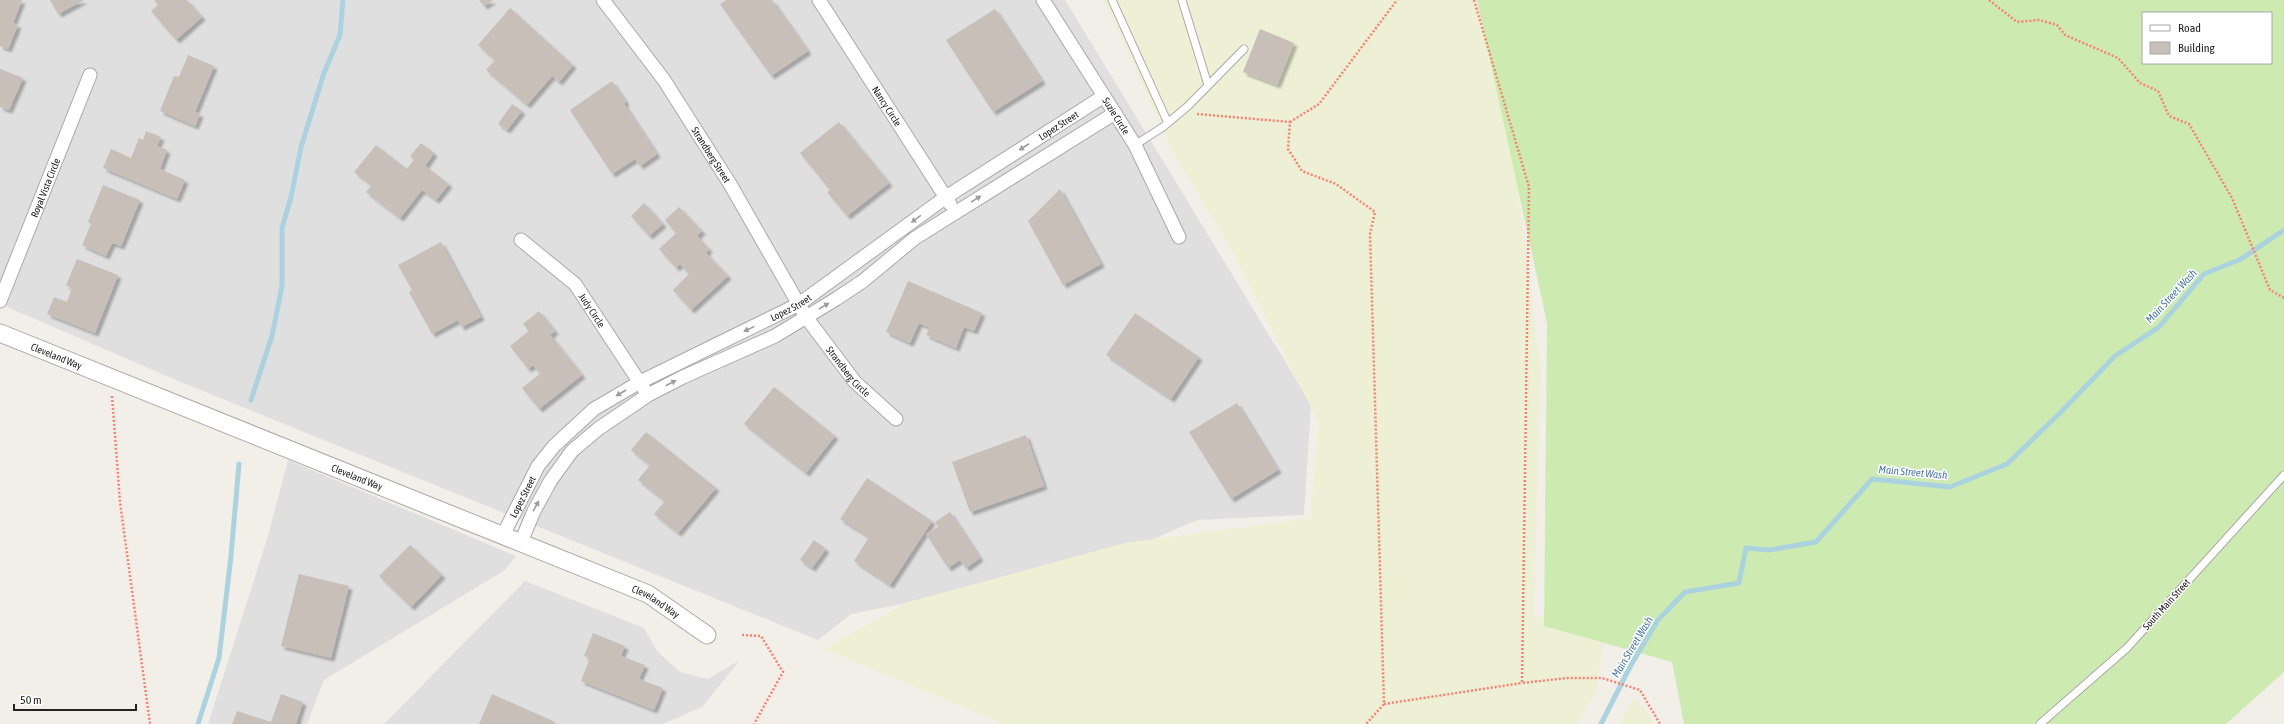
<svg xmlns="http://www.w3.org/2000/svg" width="2284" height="724" viewBox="0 0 2284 724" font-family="'Asap Condensed',sans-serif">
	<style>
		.residential { fill: #e0dfdf }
		.farmland { fill: #eef0d5 }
		.grass { fill: #cdebb0; fill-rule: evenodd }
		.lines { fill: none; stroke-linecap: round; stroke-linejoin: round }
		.stream { stroke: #aad3df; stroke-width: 5 }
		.building { fill: #c7bfb8; filter: url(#shadow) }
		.service-casing { stroke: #a9a9a9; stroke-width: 9 }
		.minor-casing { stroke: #a9a9a9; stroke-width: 15 }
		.tertiary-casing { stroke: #a9a9a9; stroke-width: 19 }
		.path { stroke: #fa8072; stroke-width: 2.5; stroke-dasharray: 2 2; stroke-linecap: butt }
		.service { stroke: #fff; stroke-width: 7 }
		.minor { stroke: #fff; stroke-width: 13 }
		.tertiary { stroke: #fff; stroke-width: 17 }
		.oneway { fill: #9c9c9c }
		.labels { text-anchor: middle; stroke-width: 3; stroke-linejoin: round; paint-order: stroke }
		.street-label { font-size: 10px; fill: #222; stroke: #fff }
		.water-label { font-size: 11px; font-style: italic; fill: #4a7aab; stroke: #fff }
	</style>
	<defs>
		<filter id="shadow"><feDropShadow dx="3.5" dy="3.5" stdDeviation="1" flood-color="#0004"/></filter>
	</defs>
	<rect width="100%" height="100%" fill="#f2efe9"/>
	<path class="residential" d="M0 0H1065L1311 404 1304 515 1197 520 1090 567 851 614 818 640 183 383 0 304Z
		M288 460 516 556 505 570 324 680 307 724H208L267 539Z
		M525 581 644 628 657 651 680 672 708 679 740 660 702 707 663 724H384Z"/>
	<path class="farmland" d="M1104 0H1484L1497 30 1541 369 1534 616 1606 626 1596 694 1577 724H1004L824 649 905 603 1125 543 1310 518 1319 423 1232 251 1174 154Z
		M1634 697 1656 724H1618Z"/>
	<path class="grass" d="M1477 0H2284V672L2226 724H1684L1672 662 1544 626 1547 323ZM2143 13H2271V63H2143Z"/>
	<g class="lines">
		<path class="stream" d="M251 400 272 336 282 286V228L291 197 301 147 324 73 340 35 343 0
			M198 724 219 658 231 556 239 464
			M1601 724 1631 665 1658 620 1685 592 1739 583 1746 548 1769 550 1816 542 1872 479 1950 487 2007 464 2060 413 2115 356 2159 327 2204 274 2241 259 2284 230"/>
	</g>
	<path class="building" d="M0 0H22L13 23 18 25 8 49 0 46Z
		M50 0H84L58 14Z
		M154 0H187L202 17 176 40 151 11 158 5Z
		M479 0H493L484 6Z
		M726 0H772L808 51 771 76 720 4Z
		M510 8 573 65 559 82 552 76 527 105 486 70 495 60 478 45Z
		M995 9 1042 81 993 112 946 40Z
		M1260 29 1294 43 1277 85 1243 72Z
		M188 55 214 66 195 112 200 114 195 126 160 111 174 76 179 77Z
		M0 69 23 78 9 110 0 107Z
		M612 81 626 102 624 104 657 154 640 166 635 159 612 174 570 110Z
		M512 104 522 111 507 130 498 124Z
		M839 122 889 183 847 216 827 192 830 190 800 153Z
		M146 131 161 137 157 146 167 150 160 169 185 180 177 199 103 168 111 149 131 158 139 138 143 140Z
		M421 143 434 153 425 166 449 184 436 200 422 190 400 218 366 192 372 185 354 172 376 145 407 169 414 160 410 156Z
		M103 185 140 200 121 246 112 243 106 256 82 245 91 224 88 222Z
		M1060 189 1101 264 1063 285 1028 221Z
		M644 203 663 224 649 236 631 216Z
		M679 207 702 231 697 236 709 249 706 253 728 276 691 310 673 290 689 274 680 264 676 268 659 249 676 233 665 220Z
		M441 242 481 317 461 327 458 320 432 334 409 292 412 290 398 265Z
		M77 259 118 275 95 333 47 314 54 297 67 302 72 288 66 285Z
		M908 281 982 313 974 331 964 327 956 348 926 335 930 328 919 323 910 343 886 332Z
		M539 311 555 331 550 335 582 375 539 409 522 388 540 374 533 365 528 369 510 346 529 331 523 324Z
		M1135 313 1199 357 1171 399 1106 355Z
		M774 387 835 436 806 473 744 424Z
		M1237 403 1278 470 1231 499 1189 432Z
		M646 432 716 488 678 533 654 514 665 501 638 480 650 465 631 450Z
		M1026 435 1044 486 970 512 952 462Z
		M867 478 932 521 890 585 854 561 869 537 840 519Z
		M950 512 980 558 966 568 960 560 948 568 926 534 938 527 935 522Z
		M814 540 826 549 812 568 800 560Z
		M410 545 442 575 411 607 379 576Z
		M299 574 349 586 331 658 281 646Z
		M593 633 625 646 621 656 645 665 639 679 663 688 654 710 581 681 590 658 584 656Z
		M281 694 303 702 296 724H232L237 711 271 722Z
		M492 694 555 722 554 724H479Z"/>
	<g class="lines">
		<g class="service-casing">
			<path id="service" d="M1112 0 1168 123
				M1182 0 1208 85
				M1135 145 1163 127 1188 106 1244 49
				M2040 724 2127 648 2284 475"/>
		</g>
		<g class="minor-casing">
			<g id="minor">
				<path id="s1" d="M603 0 664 80 730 184 806 317 855 382 896 419"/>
				<path id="s2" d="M819 0 950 204"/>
				<path id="s3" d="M1043 0 1135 145 1179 237"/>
				<path id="s4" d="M521 240 575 284 644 389"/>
				<path id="s5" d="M0 301 90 75"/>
				<path id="s6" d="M503 535 538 466 554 446 594 409 640 382 799 304 946 197 1104 96"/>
				<path d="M521 542 534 511 551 480 572 451 598 429 648 395 683 377 775 336 836 299 863 281 915 238 1115 113"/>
			</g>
		</g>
		<g class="tertiary-casing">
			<g id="tertiary">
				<path id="s7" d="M0 333 648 594 707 635"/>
			</g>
		</g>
		<path class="path" d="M1474 0 1529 187 1522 683 1567 678H1602L1640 690 1660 724
			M1989 0 2017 22 2039 20 2057 25 2065 35 2118 58 2140 83 2158 91 2169 116 2189 124 2232 198 2270 290 2284 298
			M1197 114 1290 122 1288 149 1302 171 1336 184 1375 212 1370 234 1384 704 1366 724
			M1290 122 1319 104 1397 0
			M112 396 120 502 150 724
			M742 635 761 636 783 672 754 724
			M1384 704 1522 683"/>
		<use href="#service" class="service"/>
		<use href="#minor" class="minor"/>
		<use href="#tertiary" class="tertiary"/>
	</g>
	<defs><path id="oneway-solid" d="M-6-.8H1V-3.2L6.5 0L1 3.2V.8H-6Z"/></defs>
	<g class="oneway">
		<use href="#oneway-solid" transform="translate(1024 147) rotate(147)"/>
		<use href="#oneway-solid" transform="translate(976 199) rotate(-32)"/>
		<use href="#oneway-solid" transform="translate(916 219) rotate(144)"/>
		<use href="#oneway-solid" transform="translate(824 306) rotate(-31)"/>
		<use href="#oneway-solid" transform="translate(749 329) rotate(154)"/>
		<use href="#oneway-solid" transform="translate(671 383) rotate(-28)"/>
		<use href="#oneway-solid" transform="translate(621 393) rotate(150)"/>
		<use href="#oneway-solid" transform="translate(536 506) rotate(-61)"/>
	</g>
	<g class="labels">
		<g class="street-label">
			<text dy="4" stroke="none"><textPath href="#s2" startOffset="126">Nancy Circle</textPath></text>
			<text dy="4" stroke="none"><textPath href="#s3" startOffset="137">Suzie Circle</textPath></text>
			<text dy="4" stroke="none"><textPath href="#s6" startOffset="703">Lopez Street</textPath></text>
			<text dy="4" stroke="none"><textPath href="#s1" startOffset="189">Strandberg Street</textPath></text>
			<text dy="4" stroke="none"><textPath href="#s5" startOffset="122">Royal Vista Circle</textPath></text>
			<text dy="4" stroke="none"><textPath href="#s6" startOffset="379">Lopez Street</textPath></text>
			<text dy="4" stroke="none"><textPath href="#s4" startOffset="101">Judy Circle</textPath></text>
			<text dy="4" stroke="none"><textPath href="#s7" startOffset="61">Cleveland Way</textPath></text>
			<text dy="4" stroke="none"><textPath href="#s1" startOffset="446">Strandberg Circle</textPath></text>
			<text dy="4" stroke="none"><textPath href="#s7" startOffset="385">Cleveland Way</textPath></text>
			<text dy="4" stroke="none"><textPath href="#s6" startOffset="43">Lopez Street</textPath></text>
			<text dy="4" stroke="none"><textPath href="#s7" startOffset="709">Cleveland Way</textPath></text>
			<text transform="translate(2166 604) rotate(-48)" y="4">South Main Street</text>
		</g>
		<g class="water-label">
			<text transform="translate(2171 296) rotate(-47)" y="4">Main Street Wash</text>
			<text transform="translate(1913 472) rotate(5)" y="4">Main Street Wash</text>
			<text transform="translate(1632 647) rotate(-59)" y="4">Main Street Wash</text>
		</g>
	</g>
	<rect x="2142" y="12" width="130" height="52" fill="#ffffff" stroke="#a7a7a7"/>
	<rect x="2150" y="25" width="20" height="6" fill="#ffffff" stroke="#a7a7a7"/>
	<text x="2178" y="32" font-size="12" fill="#222222">Road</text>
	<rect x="2150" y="42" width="20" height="12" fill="#c7bfb8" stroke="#a7a7a7"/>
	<text x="2178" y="52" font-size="12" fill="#222222">Building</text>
	<path d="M14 704v6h122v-6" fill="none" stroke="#222222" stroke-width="2"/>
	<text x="20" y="704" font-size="12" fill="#222222" stroke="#ffffff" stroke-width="3" paint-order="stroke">50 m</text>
</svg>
